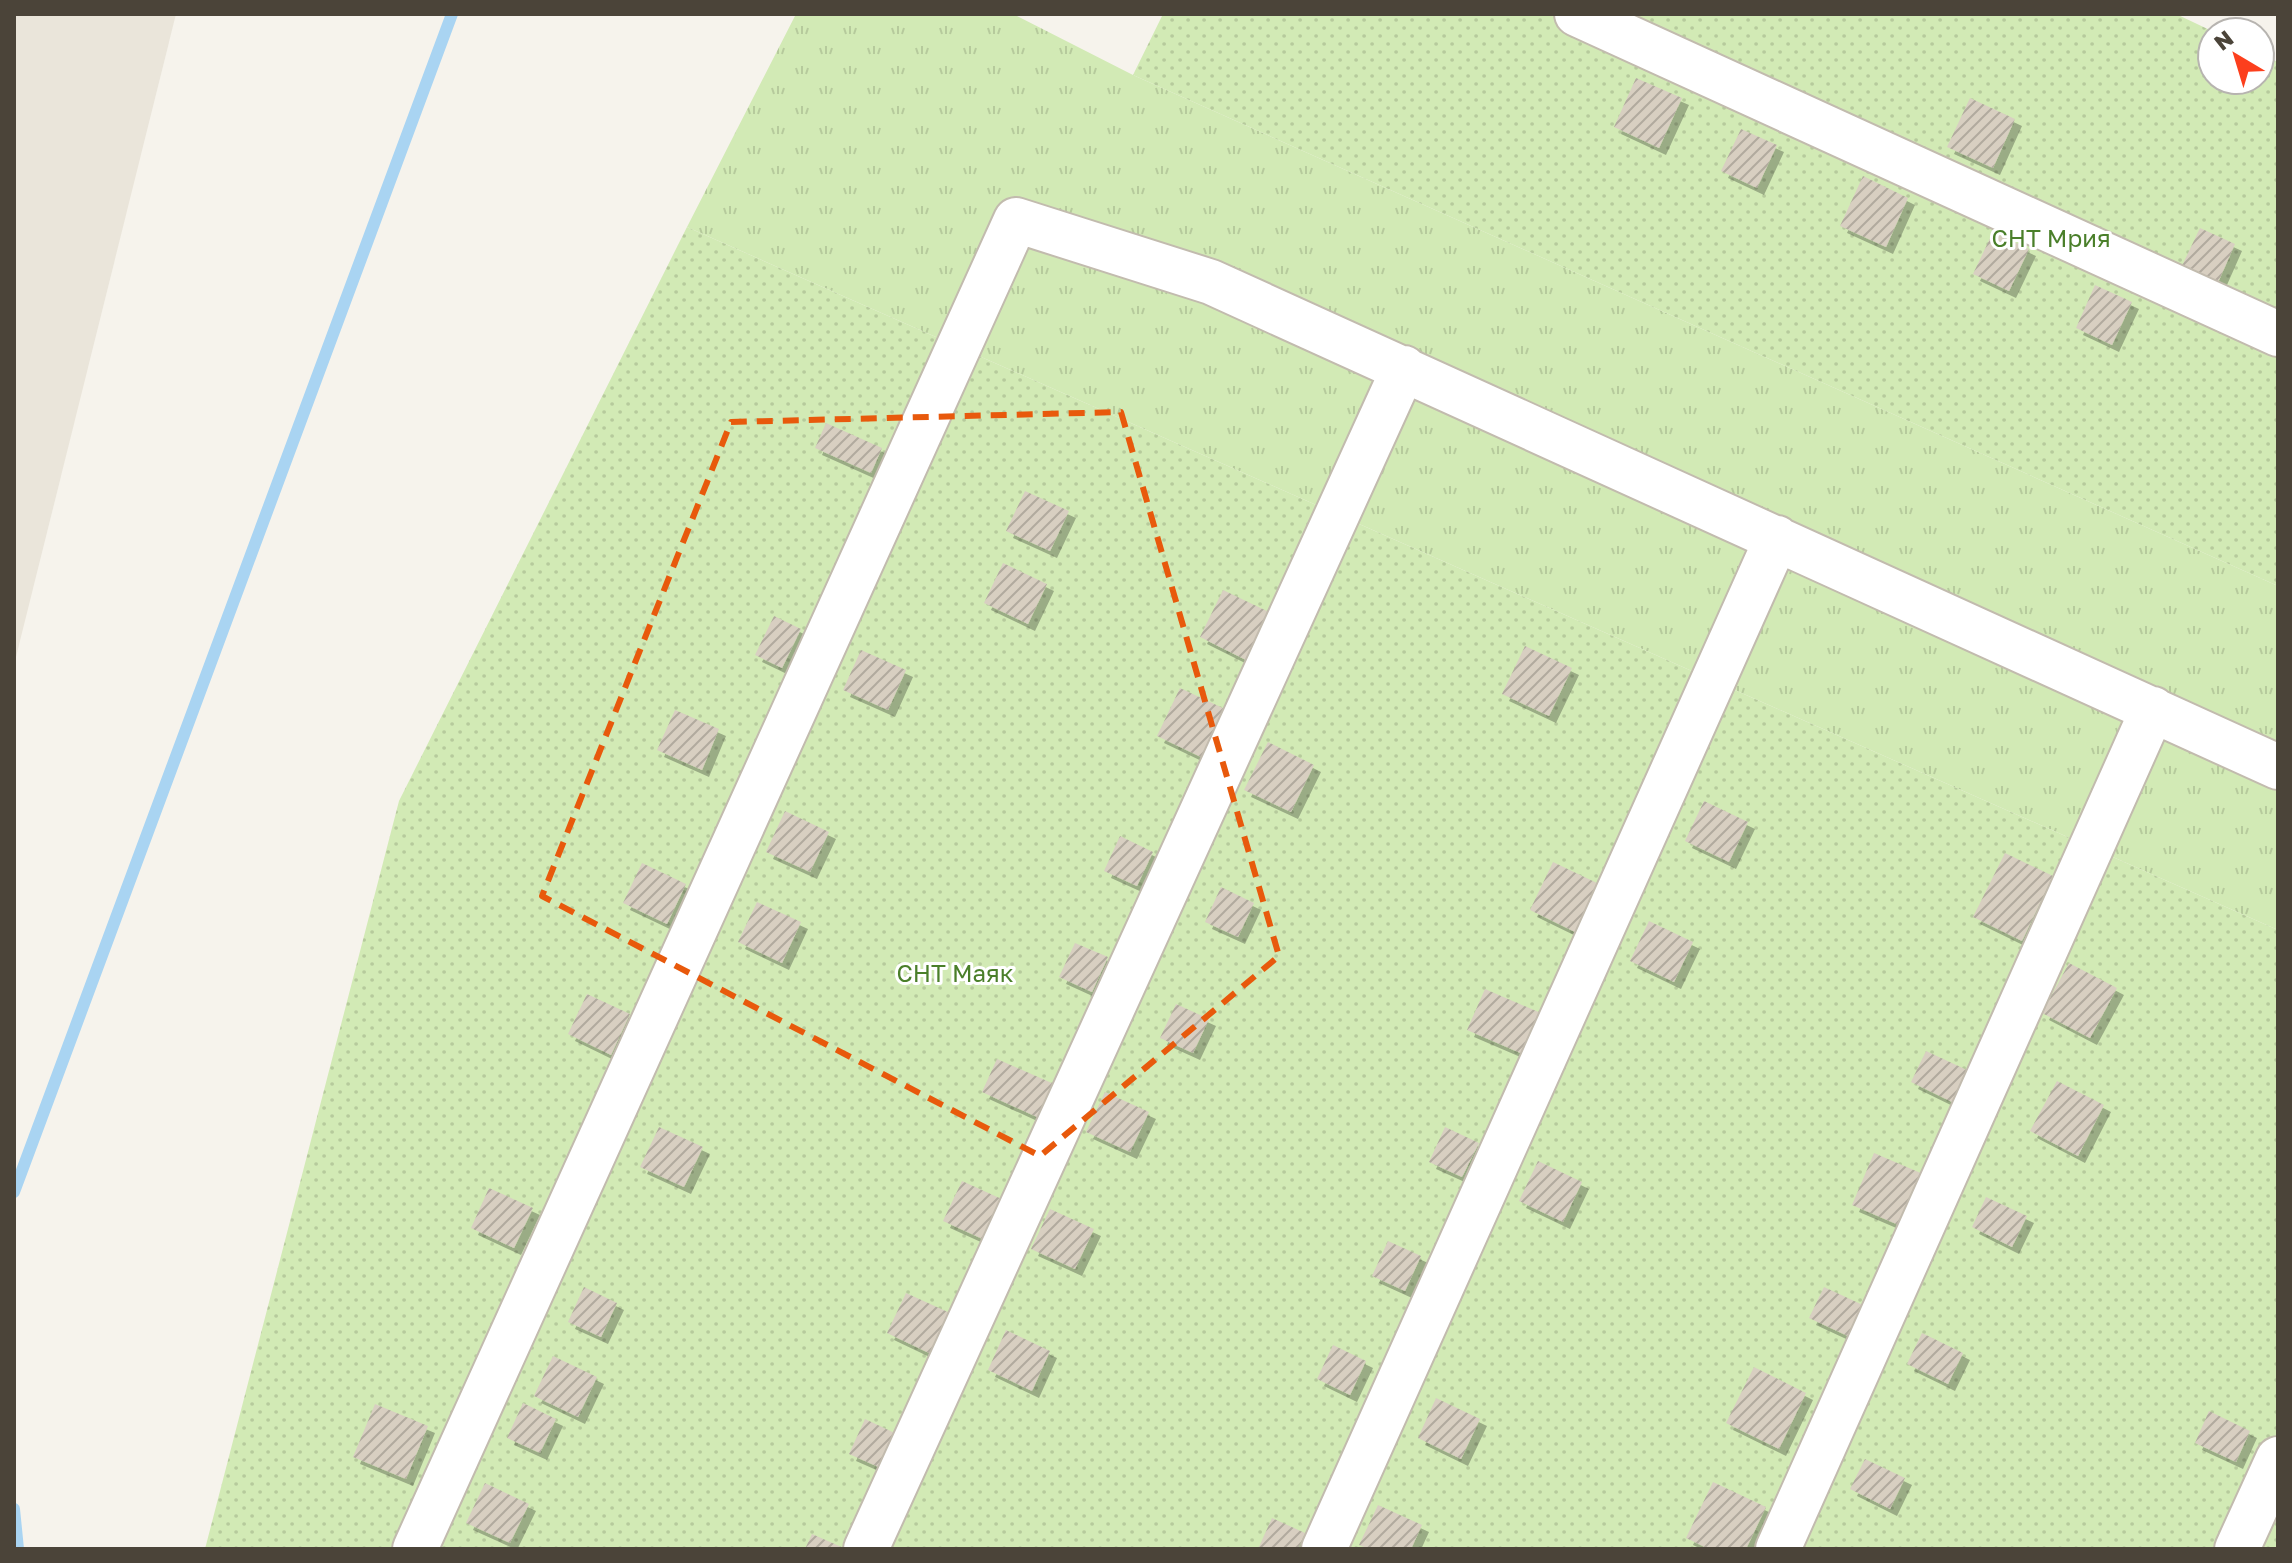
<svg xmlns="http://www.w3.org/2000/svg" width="2292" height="1563" viewBox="0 0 2292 1563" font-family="'Golos Text',sans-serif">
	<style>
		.residential { fill: #eae5da }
		.grass { fill: url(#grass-tufts) }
		.park { fill: url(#park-dots) }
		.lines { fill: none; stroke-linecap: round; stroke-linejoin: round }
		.stream { stroke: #a9d4f2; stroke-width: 12 }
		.building { fill: url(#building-hatch); filter: url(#shadow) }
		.minor-casing { stroke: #c2bbae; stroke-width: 48 }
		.minor { stroke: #fff; stroke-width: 44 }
		.marked { fill: none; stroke: #e8590c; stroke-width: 6; stroke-dasharray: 16 10; stroke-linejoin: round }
		.labels { text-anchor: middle; stroke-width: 6; stroke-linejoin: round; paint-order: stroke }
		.park-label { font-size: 24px; fill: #4a7f2a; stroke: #fff }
	</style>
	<defs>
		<pattern id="grass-tufts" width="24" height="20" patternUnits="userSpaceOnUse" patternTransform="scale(2)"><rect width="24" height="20" fill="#d2eab5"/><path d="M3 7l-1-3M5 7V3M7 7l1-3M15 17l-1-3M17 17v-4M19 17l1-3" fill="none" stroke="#b6ca9c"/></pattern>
		<pattern id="park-dots" width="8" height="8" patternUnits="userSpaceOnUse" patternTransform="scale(2)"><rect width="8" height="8" fill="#d2eab5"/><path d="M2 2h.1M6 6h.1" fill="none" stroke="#b6ca9c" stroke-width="1.8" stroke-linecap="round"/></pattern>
		<pattern id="building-hatch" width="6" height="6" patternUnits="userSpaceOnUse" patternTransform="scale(2)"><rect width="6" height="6" fill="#d8cfc1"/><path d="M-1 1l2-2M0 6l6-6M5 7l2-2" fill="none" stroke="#b1aa9e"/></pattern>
		<filter id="shadow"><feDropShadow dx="7" dy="7" stdDeviation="0" flood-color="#0004"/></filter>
	</defs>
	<rect width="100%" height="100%" fill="#f6f3ec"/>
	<path class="residential" d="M14 14H176L14 665Z"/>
	<path class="grass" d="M796 14H1013L1133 75 2278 586V930L687 227Z"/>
	<path class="park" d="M1163 14H2176L2214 32H2212V80H2260V54L2278 62V586L1133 75Z
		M687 227 2278 930V1549H205L399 801Z"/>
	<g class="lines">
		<path class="stream" d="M14 1192 452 14
			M14 1509 18 1549"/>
	</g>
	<path class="building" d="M1636 78 1682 98 1659 148 1614 127Z
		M1970 98 2015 119 1993 168 1947 147Z
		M1741 129 1777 145 1757 188 1721 171Z
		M1863 176 1908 198 1886 247 1840 226Z
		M2200 228 2235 244 2216 287 2180 270Z
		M1993 232 2029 249 2009 291 1973 274Z
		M2095 285 2132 302 2112 345 2076 328Z
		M826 423 882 448 871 473 815 448Z
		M1025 491 1069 511 1050 551 1006 531Z
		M1003 563 1047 584 1028 624 984 603Z
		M1223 590 1269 612 1246 660 1200 637Z
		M774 616 801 629 782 668 755 655Z
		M1525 646 1572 668 1549 716 1502 694Z
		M861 650 906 670 888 710 843 690Z
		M1180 688 1227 710 1203 758 1157 736Z
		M675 710 719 729 702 770 657 750Z
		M1268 742 1314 765 1291 812 1244 790Z
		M1704 801 1748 822 1729 862 1685 841Z
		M785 811 829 832 810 872 766 852Z
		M1120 836 1153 852 1137 886 1104 871Z
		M2005 853 2053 876 2022 941 1973 917Z
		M1553 862 1599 884 1575 932 1530 910Z
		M642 863 686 884 667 924 623 903Z
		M1221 887 1254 903 1238 937 1205 922Z
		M757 902 801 922 782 963 738 942Z
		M1649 921 1693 942 1674 982 1630 961Z
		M1075 943 1108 957 1092 992 1059 977Z
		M2069 963 2117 988 2090 1038 2042 1013Z
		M1485 989 1543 1014 1525 1055 1467 1030Z
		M587 994 630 1014 611 1055 568 1034Z
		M1176 1004 1209 1019 1193 1053 1160 1038Z
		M1926 1051 1967 1070 1952 1102 1911 1082Z
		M997 1059 1054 1084 1039 1118 982 1092Z
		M2057 1081 2104 1105 2078 1156 2030 1131Z
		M1105 1092 1149 1112 1130 1152 1086 1132Z
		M659 1127 703 1147 684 1187 640 1167Z
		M1445 1127 1479 1143 1462 1177 1429 1162Z
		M1874 1153 1923 1174 1901 1226 1852 1205Z
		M1538 1161 1582 1182 1563 1222 1519 1201Z
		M962 1181 1006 1201 987 1241 943 1221Z
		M489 1188 533 1208 514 1248 471 1228Z
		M1986 1197 2027 1216 2012 1247 1972 1227Z
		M1050 1209 1094 1229 1075 1269 1031 1249Z
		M1388 1241 1421 1256 1405 1291 1372 1276Z
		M584 1287 617 1303 601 1337 568 1322Z
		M1824 1287 1865 1306 1850 1337 1809 1318Z
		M906 1293 950 1313 931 1354 887 1333Z
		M1006 1330 1050 1351 1032 1391 988 1370Z
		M1922 1333 1963 1353 1948 1384 1907 1364Z
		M1333 1345 1366 1361 1350 1395 1317 1379Z
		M553 1356 597 1377 578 1417 534 1396Z
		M1754 1367 1806 1393 1779 1449 1726 1423Z
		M1436 1398 1480 1419 1461 1459 1418 1438Z
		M523 1403 556 1419 540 1453 507 1438Z
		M375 1404 428 1426 406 1479 353 1457Z
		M2209 1411 2250 1431 2236 1462 2195 1443Z
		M865 1419 899 1435 883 1469 849 1454Z
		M1865 1459 1905 1478 1890 1509 1850 1489Z
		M1713 1482 1766 1507 1746 1549H1709L1686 1538Z
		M485 1483 529 1504 510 1543 466 1523Z
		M1378 1505 1422 1525 1411 1549H1369L1359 1545Z
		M1272 1518 1305 1533 1298 1549H1258Z
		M812 1534 846 1549H805Z"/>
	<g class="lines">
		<g class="minor-casing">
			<path id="minor" d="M1577 14 2278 334
				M415 1549 1016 220 1211 282 2278 767
				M866 1549 1404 368
				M1324 1549 1777 538
				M1778 1549 2153 709
				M2237 1549 2278 1459"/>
		</g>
		<use href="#minor" class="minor"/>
	</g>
	<path class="marked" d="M1121 412 1279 956 1040 1156 542 896 731 422Z"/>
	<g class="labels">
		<g class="park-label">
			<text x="2051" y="247">СНТ Мрия</text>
			<text x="955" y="982">СНТ Маяк</text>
		</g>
	</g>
	<rect width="2292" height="1563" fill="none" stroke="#4b4439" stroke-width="32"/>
	<g transform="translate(2236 56) rotate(322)"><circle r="38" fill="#ffffff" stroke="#b7b4b0" stroke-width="2"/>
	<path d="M0-6L14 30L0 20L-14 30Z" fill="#fc3f1d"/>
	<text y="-12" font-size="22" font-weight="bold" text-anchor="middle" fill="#4b4439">N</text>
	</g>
</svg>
